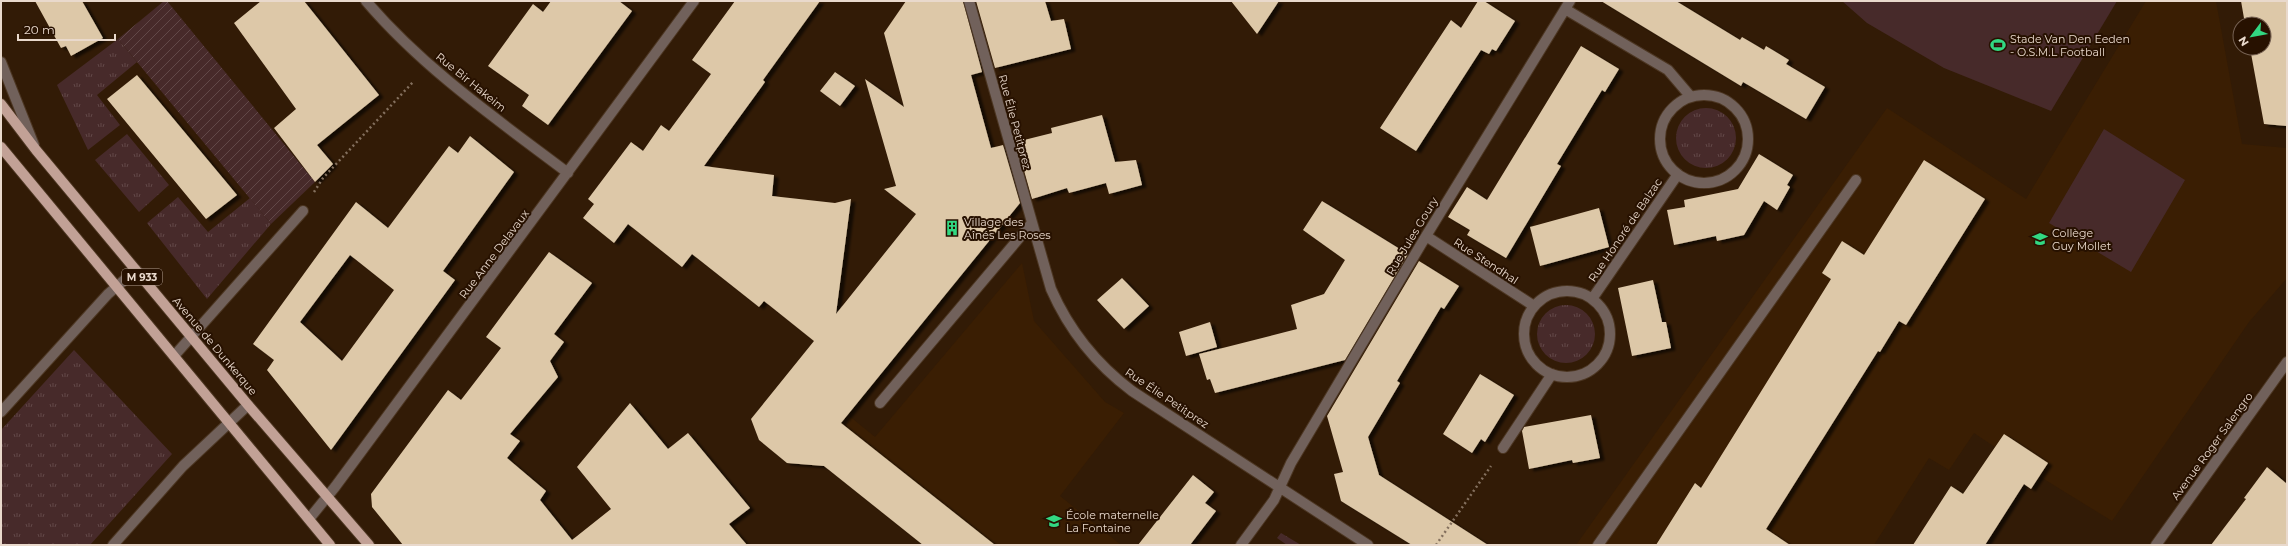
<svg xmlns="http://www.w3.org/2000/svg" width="2288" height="546" viewBox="0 0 2288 546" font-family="Montserrat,sans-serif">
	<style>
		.built { fill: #3a1e03 }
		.grass { fill: url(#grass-tufts) }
		.park { fill: #472a2a }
		.garden { fill: url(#garden-furrows) }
		.building { fill: #ddc8a8; fill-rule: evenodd; filter: url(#shadow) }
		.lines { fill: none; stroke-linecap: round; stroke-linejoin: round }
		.minor-casing { stroke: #4c3622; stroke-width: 12 }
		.major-casing { stroke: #4c3622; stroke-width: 12 }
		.path { stroke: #84705e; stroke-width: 2.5; stroke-dasharray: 2 3; stroke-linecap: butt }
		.minor { stroke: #71615b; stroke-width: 10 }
		.major { stroke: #c2a196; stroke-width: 10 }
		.labels { text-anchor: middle; stroke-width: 4; stroke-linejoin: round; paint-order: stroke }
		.shield { fill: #271100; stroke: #af9d8f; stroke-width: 1 }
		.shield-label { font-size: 10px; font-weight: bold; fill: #e9d9cc }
		.poi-label { font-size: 11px; fill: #e9d9cc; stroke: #271100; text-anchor: start }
		.street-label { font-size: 11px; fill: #e9d9cc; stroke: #271100 }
	</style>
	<defs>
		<pattern id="grass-tufts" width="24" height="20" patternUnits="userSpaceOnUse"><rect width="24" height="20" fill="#472a2a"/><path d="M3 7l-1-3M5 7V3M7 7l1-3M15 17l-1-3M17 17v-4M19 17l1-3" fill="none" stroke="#624848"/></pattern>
		<pattern id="garden-furrows" width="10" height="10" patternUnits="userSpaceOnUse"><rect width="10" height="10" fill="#472a2a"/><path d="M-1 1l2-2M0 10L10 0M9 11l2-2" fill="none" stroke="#624848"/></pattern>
		<filter id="shadow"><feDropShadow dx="4.5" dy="2.5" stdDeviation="1" flood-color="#0009"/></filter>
	</defs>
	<rect width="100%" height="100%" fill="#321b06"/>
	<path class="built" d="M2146 1H2216L2242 144 2287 148V278L2249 322 2112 521 2039 476 2048 463 2004 434 1995 447 1974 433 1949 470 1929 458 1874 545H1576L1887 108 2026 199Z
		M1022 263 1034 321 1105 402 1124 413 1060 496 1121 545H923L821 463V448L848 415 875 437Z"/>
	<path class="grass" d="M118 39 137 62 97 95 120 125 88 150 57 85Z
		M1676 138a30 30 0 1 1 60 0a30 30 0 1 1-60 0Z
		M127 134 169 185 139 212 95 160Z
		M178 197 208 232 250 198 271 224 207 299 147 223Z
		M1537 334a29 29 0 1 1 58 0a29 29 0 1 1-58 0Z
		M74 350 172 454 90 545H1V430Z
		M1281 533 1301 545H1287L1277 538Z"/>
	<path class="park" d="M1842 1H2117L2051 111 1944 68 1867 23Z
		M2104 129 2185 180 2131 272 2049 223Z"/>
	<path class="garden" d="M164 1H167L315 182 271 224 118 39Z"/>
	<path class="building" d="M35 1H82L103 38 71 56 66 46 61 48Z
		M261 1H304L379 95 317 145 333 164 315 182 274 128 296 109 234 23Z
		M551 1H619L632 11 548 125 522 106 529 95 488 66 533 4 543 12Z
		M735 1H820L763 80 765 82 704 166 774 175 772 196 835 203 851 199 836 314 916 214 884 189 896 186 865 79 904 107 884 33 906 1H963L982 72 971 75 991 148 1003 145 1020 203 841 423 995 545H923L824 466 787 463 759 440 751 419 814 341 764 301 759 307 692 254 682 267 628 224 614 243 583 218 594 204 588 199 631 142 643 151 661 125 669 131 711 74 692 60Z
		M976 1H1045L1051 21 1064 19 1071 49 995 68Z
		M1231 1H1279L1257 34Z
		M1478 1H1484L1515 21 1496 51 1492 49 1489 54 1481 50 1416 151 1380 128 1451 20 1461 28Z
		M1601 1H1676L1740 40 1742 37 1764 50 1766 46 1789 60 1786 64 1825 87 1806 119 1743 82 1741 86Z
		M2241 1H2287V126L2264 124 2250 48H2264V24H2245Z
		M1581 46 1619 69 1605 92 1602 90 1557 164 1561 166 1506 258 1467 235 1470 230 1448 217 1467 187 1487 200Z
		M835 72 855 86 840 106 820 91Z
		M137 75 237 195 206 219 107 99Z
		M1102 115 1115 162 1136 160 1142 185 1109 194 1106 183 1069 193 1067 188 1032 199 1016 142 1052 133 1051 128Z
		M470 136 514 172 443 271 455 280 331 450 267 370 274 360 253 344 356 202 388 228 449 146 458 153ZM350 255 394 290 342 361 300 322Z
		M1759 154 1793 175 1787 185 1790 187 1777 210 1764 201 1744 235 1717 241 1716 236 1674 245 1667 210 1685 207 1684 200 1738 189Z
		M1924 160 1985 199 1906 325 1899 321 1880 352 1878 351 1766 529 1790 545H1656L1695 483 1701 488 1831 279 1822 273 1842 241 1864 255Z
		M1322 201 1408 254 1345 360 1215 393 1210 379 1207 380 1199 354 1297 329 1291 305 1324 294 1345 260 1303 230Z
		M1599 208 1609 247 1540 266 1530 227Z
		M549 252 592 283 554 334 564 342 550 361 558 377 510 434 520 441 507 458 546 491 540 500 572 540 611 509 577 467 630 403 668 449 688 433 750 508 729 524 747 545H403L372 507 371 494 448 390 461 400 501 348 486 337Z
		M1419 261 1459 286 1444 309 1441 307 1397 381 1400 383 1368 437 1379 475 1488 545H1412L1341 501 1334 474 1343 472 1327 416Z
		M1122 278 1149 306 1124 329 1097 300Z
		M1653 280 1662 322H1666L1671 348 1632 356 1618 288Z
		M1210 322 1217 347 1186 356 1179 332Z
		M1480 374 1514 395 1485 442 1481 439 1472 453 1443 434Z
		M1591 415 1600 458 1573 463 1572 460 1529 469 1522 431 1524 427Z
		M2004 434 2048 463 2031 489 2024 484 1985 545H1913L1951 486 1963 494Z
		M2267 467 2287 484V545H2211L2246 499 2244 498Z
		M1193 475 1214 492 1205 503 1216 511 1190 545H1138Z"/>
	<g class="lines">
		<g class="minor-casing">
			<path id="minor" d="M366 1C424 69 498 120 568 173
				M969 1 1051 289C1069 330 1096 364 1132 391L1368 545
				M1565 9 1668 70 1691 97
				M1 62 34 145
				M1660 139a44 44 0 1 1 88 0a44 44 0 1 1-88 0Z
				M1426 236 1534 306
				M1524 334a43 43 0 1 1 86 0a43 43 0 1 1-86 0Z
				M1592 299 1678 174
				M174 356 303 211
				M880 403 1031 224
				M1 412 108 294 136 270
				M1503 448 1552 374
				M309 519 335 487 694 1
				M113 545 183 466 248 405
				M1241 545 1274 500 1291 463 1426 236 1570 1
				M1598 545 1856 180
				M2156 545 2287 362"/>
		</g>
		<g class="major-casing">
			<path id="major" d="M1 104 36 150 248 405 369 545
				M1 147 330 545"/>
		</g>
		<path class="path" d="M314 192 323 178 414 81
			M1436 545 1491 466"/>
		<use href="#minor" class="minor"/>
		<use href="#major" class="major"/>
	</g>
	<defs>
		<g id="stadium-bare" transform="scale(1.2)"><path d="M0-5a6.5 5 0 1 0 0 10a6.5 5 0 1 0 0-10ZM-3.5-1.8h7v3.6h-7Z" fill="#32d882" stroke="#271100" stroke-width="2.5" paint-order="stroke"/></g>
		<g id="building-bare" transform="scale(1.2)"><path d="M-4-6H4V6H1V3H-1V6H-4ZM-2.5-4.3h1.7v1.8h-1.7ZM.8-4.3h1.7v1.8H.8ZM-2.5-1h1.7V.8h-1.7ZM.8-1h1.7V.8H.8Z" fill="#32d882" stroke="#271100" stroke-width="2.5" paint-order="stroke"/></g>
		<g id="school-bare" transform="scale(1.2)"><path d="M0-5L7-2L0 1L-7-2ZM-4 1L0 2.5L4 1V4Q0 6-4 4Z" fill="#32d882" stroke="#271100" stroke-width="2.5" paint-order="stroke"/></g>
	</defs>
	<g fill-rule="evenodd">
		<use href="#stadium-bare" x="1998" y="45"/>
		<use href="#building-bare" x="952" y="228"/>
		<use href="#school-bare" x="2040" y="239"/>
		<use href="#school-bare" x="1054" y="521"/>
	</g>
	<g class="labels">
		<rect class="shield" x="122" y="269" width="40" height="16" rx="3"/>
		<g class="shield-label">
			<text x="142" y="281">M 933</text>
		</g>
		<g class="poi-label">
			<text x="2010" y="43">Stade Van Den Eeden<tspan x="2010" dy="13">- O.S.M.L Football</tspan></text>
			<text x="964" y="226">Village des<tspan x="964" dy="13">Aînés Les Roses</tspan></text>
			<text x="2052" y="237">Collège<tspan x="2052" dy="13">Guy Mollet</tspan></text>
			<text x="1066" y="519">École maternelle<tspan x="1066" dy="13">La Fontaine</tspan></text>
		</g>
		<g class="street-label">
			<text transform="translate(471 82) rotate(39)" y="4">Rue Bir Hakeim</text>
			<text transform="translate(1015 122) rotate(75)" y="4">Rue Élie Petitprez</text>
			<text transform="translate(1625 230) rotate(-56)" y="4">Rue Honoré de Balzac</text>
			<text transform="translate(1412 236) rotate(-59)" y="4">Rue Jules Goury</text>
			<text transform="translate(494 254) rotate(-53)" y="4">Rue Anne Delavaux</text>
			<text transform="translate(1486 261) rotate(33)" y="4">Rue Stendhal</text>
			<text transform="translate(215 346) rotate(50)" y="4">Avenue de Dunkerque</text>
			<text transform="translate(1167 398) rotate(34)" y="4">Rue Élie Petitprez</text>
			<text transform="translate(2212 446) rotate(-54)" y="4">Avenue Roger Salengro</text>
		</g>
	</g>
	<rect width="2288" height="546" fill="none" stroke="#e9d9cc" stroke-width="4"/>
	<g transform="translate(2252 36) rotate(238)"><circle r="19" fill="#271100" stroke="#756152"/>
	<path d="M0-3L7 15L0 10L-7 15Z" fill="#32d882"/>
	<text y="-6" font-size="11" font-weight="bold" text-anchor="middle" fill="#e9d9cc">N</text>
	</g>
	<path d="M18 34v6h97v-6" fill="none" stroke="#e9d9cc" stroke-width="2"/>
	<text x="24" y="34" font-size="12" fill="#e9d9cc" stroke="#271100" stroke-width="3" paint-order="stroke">20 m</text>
</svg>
